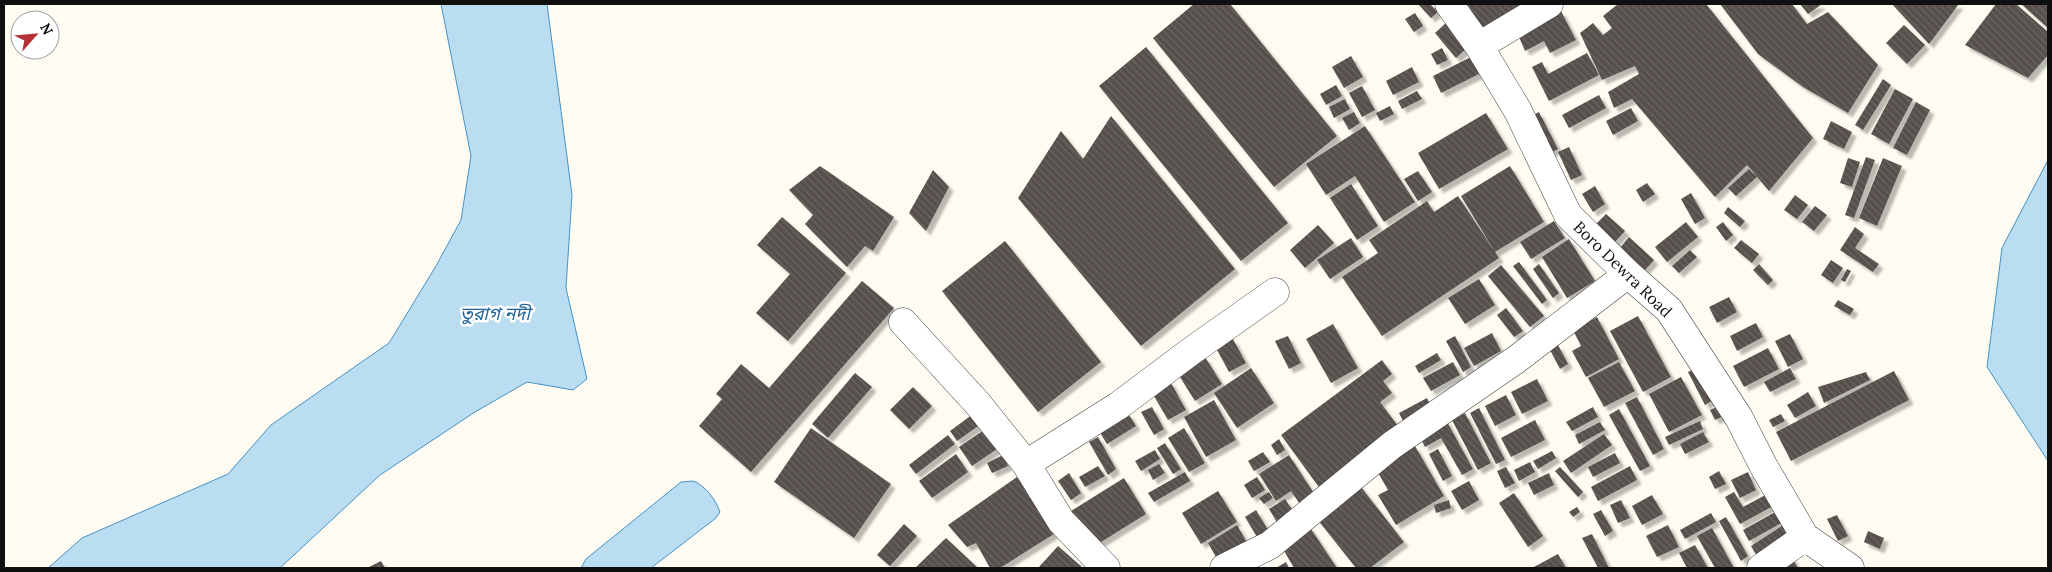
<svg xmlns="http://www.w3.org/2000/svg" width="2052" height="572" viewBox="0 0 2052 572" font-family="Lora,'Noto Sans Bengali',serif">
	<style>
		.water { fill: #baddf2; stroke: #4692c4 }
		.building { fill: url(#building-back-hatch); filter: url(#shadow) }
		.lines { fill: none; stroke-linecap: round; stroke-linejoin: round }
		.minor-casing { stroke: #424242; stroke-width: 29 }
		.minor { stroke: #fff; stroke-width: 28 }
		.labels { text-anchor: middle; stroke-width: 5; stroke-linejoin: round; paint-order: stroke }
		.street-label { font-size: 16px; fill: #0f0f0f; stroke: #fff }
		.water-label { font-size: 18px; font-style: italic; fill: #206499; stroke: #fff }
	</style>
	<defs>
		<pattern id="building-back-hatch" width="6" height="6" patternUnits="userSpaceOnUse" patternTransform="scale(1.25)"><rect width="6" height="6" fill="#57504c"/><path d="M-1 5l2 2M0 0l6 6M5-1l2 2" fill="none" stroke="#6a6561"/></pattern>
		<filter id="shadow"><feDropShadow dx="4.5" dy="4.5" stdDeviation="1" flood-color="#0004"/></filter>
	</defs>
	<rect width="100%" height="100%" fill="#fefcf2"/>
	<path class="water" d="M441 4H547L572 195 566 288 587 379 573 390 527 382 475 412 380 475 280 568H48L82 538 228 474 271 425 389 343 436 266 461 220 471 156Z
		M2048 160V461L1987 367 2002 248Z
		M693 481C705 485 716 500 720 512L716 518 651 568H581L586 559 681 482Z"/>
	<path class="building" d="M1194 4H1230L1337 136 1274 187 1153 38Z
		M1418 4H1430L1438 12 1431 18Z
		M1467 4H1524L1483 29Z
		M1618 4H1706L1813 138 1769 191 1747 165 1715 197 1632 99 1614 108 1608 92 1639 74 1635 66 1602 80 1580 33 1593 23 1603 35 1612 28 1603 16Z
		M1720 4H1792L1807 24 1828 12 1878 65 1848 113 1803 87 1758 54Z
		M1800 4H1822L1808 14Z
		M1892 4H1959L1929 44Z
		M1996 4H2016L2048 32V55L2028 78 1965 45Z
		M2021 4H2048V28Z
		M1561 11 1576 40 1550 53 1544 41 1525 51 1519 37 1537 28 1536 25Z
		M1415 13 1423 26 1414 32 1405 19Z
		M1446 23 1468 47 1456 58 1435 33Z
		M1904 25 1925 45 1907 64 1886 43Z
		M1146 47 1288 223 1241 261 1099 86Z
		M1442 48 1448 60 1437 65 1431 54Z
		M1587 53 1599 75 1549 101 1532 67 1542 62 1548 74Z
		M1475 55 1483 72 1441 93 1433 76Z
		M1351 56 1363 77 1344 88 1332 67Z
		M1412 67 1419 82 1393 95 1386 81Z
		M1883 79 1891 85 1863 130 1855 125Z
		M1336 85 1342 96 1326 105 1320 94Z
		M1362 86 1375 110 1362 117 1349 93Z
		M1895 89 1913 99 1889 144 1871 134Z
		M1417 91 1422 99 1402 109 1398 101Z
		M1599 95 1606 108 1569 128 1562 115Z
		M1345 99 1350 109 1334 118 1329 107Z
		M1916 102 1930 110 1907 155 1893 148Z
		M1390 106 1394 114 1380 121 1376 113Z
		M1631 108 1638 121 1613 135 1606 121Z
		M1354 112 1360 123 1349 130 1342 118Z
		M1539 112 1558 149 1544 156 1526 119Z
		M1486 113 1508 149 1439 189 1418 153Z
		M1111 116 1235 269 1141 346 1018 198 1061 131 1083 159Z
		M1831 121 1852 132 1844 149 1823 139Z
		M1365 126 1415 202 1384 222 1355 176 1326 195 1306 164Z
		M1569 147 1582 175 1571 180 1558 152Z
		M1866 157 1875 160 1854 218 1845 215Z
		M1848 158 1860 162 1852 187 1840 183Z
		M1883 158 1902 166 1877 226 1859 218Z
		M820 166 894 217 873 251 865 246 847 267 805 224 813 215 789 190Z
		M1510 166 1544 222 1495 252 1461 196Z
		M1749 169 1757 177 1736 196 1728 188Z
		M933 170 949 187 926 231 909 213Z
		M1418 171 1432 192 1418 201 1404 179Z
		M1647 183 1655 194 1643 202 1636 190Z
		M1351 184 1378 226 1357 240 1330 198Z
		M1595 186 1605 204 1593 212 1582 194Z
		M1691 193 1705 218 1695 224 1681 199Z
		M1795 195 1808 205 1797 219 1784 210Z
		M1458 196 1499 258 1382 336 1342 277 1378 253 1369 240 1427 201 1434 212Z
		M1815 206 1827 215 1814 231 1802 222Z
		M1728 207 1745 221 1740 227 1724 213Z
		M1606 214 1625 231 1614 243 1595 225Z
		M782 217 846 273 788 341 756 313 790 274 757 245Z
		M1554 221 1565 238 1531 259 1520 242Z
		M1686 222 1698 237 1667 262 1655 247Z
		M1723 222 1733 235 1726 241 1716 227Z
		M1318 225 1334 243 1305 268 1290 250Z
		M1855 227 1864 234 1855 248 1879 264 1873 272 1840 250Z
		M1629 237 1654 260 1645 270 1620 248Z
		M1351 238 1363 257 1330 279 1317 260Z
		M1569 239 1595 281 1567 298 1542 257Z
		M1741 240 1759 254 1752 263 1734 248Z
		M1005 241 1101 362 1038 412 942 291Z
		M1690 250 1697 257 1679 273 1672 266Z
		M1831 260 1843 268 1833 283 1821 275Z
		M1519 262 1547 300 1542 304 1513 266Z
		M1539 264 1559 293 1553 298 1533 269Z
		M1759 264 1773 280 1768 285 1753 270Z
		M1501 265 1544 316 1530 327 1488 276Z
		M1847 269 1851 271 1845 282 1841 280Z
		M1479 279 1495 305 1465 324 1448 298Z
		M862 281 894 308 751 472 699 426 722 399 716 394 741 364 769 388Z
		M1729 297 1737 312 1717 323 1709 307Z
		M1838 300 1854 309 1850 315 1834 306Z
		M1506 308 1523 331 1514 337 1497 315Z
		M1638 316 1671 377 1643 392 1610 331Z
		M1597 317 1619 359 1586 377 1572 351 1581 346 1573 330Z
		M1756 323 1763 337 1737 351 1730 336Z
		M1333 324 1358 368 1331 383 1306 339Z
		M1492 333 1501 351 1474 366 1464 348Z
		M1790 334 1803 359 1788 367 1775 341Z
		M1288 336 1301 363 1289 369 1275 341Z
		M1455 336 1471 367 1463 372 1446 341Z
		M1233 339 1246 363 1229 372 1216 348Z
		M1558 345 1568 364 1560 369 1550 350Z
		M1768 348 1779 369 1744 387 1733 366Z
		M1437 353 1441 360 1419 373 1415 366Z
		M1205 357 1222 384 1195 401 1178 374Z
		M1382 360 1392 374 1383 381 1392 393 1380 402 1401 430 1321 490 1281 435Z
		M1453 362 1460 375 1431 391 1423 378Z
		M1619 362 1635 391 1604 407 1588 378Z
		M1251 368 1274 403 1237 428 1214 393Z
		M1696 368 1713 400 1705 405 1688 372Z
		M1790 368 1796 379 1770 392 1764 382Z
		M1894 371 1909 400 1791 461 1776 432Z
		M1866 372 1870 380 1824 403 1818 387Z
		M855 373 872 387 828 438 812 424Z
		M1681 377 1702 415 1669 432 1649 394Z
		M1537 379 1548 401 1522 414 1511 392Z
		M1170 381 1186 410 1168 420 1151 391Z
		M913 387 932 406 909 429 890 410Z
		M1808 392 1816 406 1795 418 1787 405Z
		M1506 395 1516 415 1495 426 1485 406Z
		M1637 397 1664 449 1653 455 1625 403Z
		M1427 398 1431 406 1403 421 1399 413Z
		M1214 400 1236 440 1206 457 1184 417Z
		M1723 404 1728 414 1715 420 1710 410Z
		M1152 407 1164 429 1154 435 1141 412Z
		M1593 407 1598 417 1572 431 1566 422Z
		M1479 408 1505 460 1496 464 1470 413Z
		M1619 409 1650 466 1640 471 1609 415Z
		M1128 413 1136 426 1107 444 1099 431Z
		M1465 413 1491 463 1478 470 1452 420Z
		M973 414 981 424 957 441 950 431Z
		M1781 414 1785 421 1773 427 1769 420Z
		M1446 420 1473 469 1462 475 1441 438 1425 447 1419 435Z
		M1535 420 1545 440 1511 457 1501 438Z
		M1700 421 1703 429 1669 445 1665 437Z
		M1600 422 1605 430 1579 444 1575 435Z
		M811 428 891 484 854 538 774 482Z
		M987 428 1000 447 972 466 959 447Z
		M1184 428 1205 463 1189 472 1168 438Z
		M1703 432 1709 442 1685 454 1680 444Z
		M1604 434 1612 445 1571 473 1563 461Z
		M948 435 955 444 916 474 909 465Z
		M1098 437 1116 469 1108 475 1089 442Z
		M1279 439 1285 450 1277 455 1271 445Z
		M1165 443 1181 469 1173 474 1157 448Z
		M1415 446 1444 496 1396 525 1378 495 1388 490 1376 469Z
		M1438 449 1452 476 1443 481 1429 454Z
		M1155 450 1160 459 1141 471 1135 461Z
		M1552 451 1556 458 1538 469 1533 461Z
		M1263 452 1270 462 1254 471 1248 461Z
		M1615 453 1620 463 1593 477 1588 467Z
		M956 454 968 472 932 498 919 481Z
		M1003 455 1008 466 992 473 987 463Z
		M1289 455 1317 498 1302 507 1291 491 1276 501 1259 474Z
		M1530 462 1535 472 1519 481 1514 470Z
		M1159 464 1165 473 1153 480 1148 470Z
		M1098 466 1105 476 1085 487 1079 477Z
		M1630 466 1637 480 1598 501 1591 487Z
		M1506 467 1515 483 1505 488 1497 471Z
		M1560 467 1583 492 1578 497 1555 471Z
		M1719 471 1726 484 1715 489 1709 477Z
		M1185 472 1190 481 1154 502 1148 493Z
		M1748 472 1756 490 1740 498 1731 480Z
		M1069 473 1081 493 1071 500 1058 481Z
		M1549 473 1554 485 1534 495 1528 483Z
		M1017 477 1054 534 1000 568H990L976 543 967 547 948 525Z
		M1257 477 1265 490 1252 498 1244 485Z
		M1124 478 1146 514 1093 547 1071 511Z
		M1469 481 1479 500 1462 510 1451 491Z
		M1357 482 1404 542 1370 568H1356L1314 515Z
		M1218 491 1237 522 1201 544 1182 513Z
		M1269 492 1273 498 1264 504 1259 498Z
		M1734 492 1743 507 1769 493 1775 505 1740 524 1725 497Z
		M1514 493 1543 536 1528 547 1499 503Z
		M1652 495 1663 514 1642 525 1632 506Z
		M1285 499 1295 514 1278 524 1269 509Z
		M1449 500 1451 508 1436 513 1434 505Z
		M1621 500 1630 518 1618 523 1610 505Z
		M1577 507 1580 512 1573 517 1569 512Z
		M1256 510 1271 535 1260 542 1245 517Z
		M1601 510 1613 531 1605 536 1593 514Z
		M1777 511 1783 522 1749 541 1743 530Z
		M1711 513 1716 522 1685 539 1680 530Z
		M1837 515 1848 536 1838 541 1827 519Z
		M1726 517 1748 556 1741 561 1719 521Z
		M904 524 917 536 890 566 877 555Z
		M1785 524 1793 537 1758 558 1751 546Z
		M1237 525 1249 546 1220 564 1208 543Z
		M1668 525 1679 547 1657 557 1646 536Z
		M1309 526 1337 568H1294L1279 542Z
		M1712 528 1734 568H1715L1697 536Z
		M1868 531 1884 538 1880 549 1864 542Z
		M1592 534 1609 568H1598L1582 538Z
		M946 538 978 568H915Z
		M1695 545 1708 568H1687L1679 553Z
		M1058 546 1083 568H1038Z
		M1558 554 1566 568H1532Z
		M1792 557 1798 568H1771Z
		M381 561 385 568H367Z
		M1286 562 1289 568H1276Z"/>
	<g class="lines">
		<g class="minor-casing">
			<path id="minor" d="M1449 4 1479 46 1518 111 1568 215 1628 274 1669 310 1739 418 1764 467 1805 537 1850 568
				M1479 46 1549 4
				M903 322 978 404 1026 464 1061 521 1106 568
				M1026 464 1118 406 1190 352 1275 292
				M1224 568 1270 545 1392 445 1517 359 1628 274
				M1761 568 1805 537"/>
		</g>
		<use href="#minor" class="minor"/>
	</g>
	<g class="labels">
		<g class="street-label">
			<text transform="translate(1623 269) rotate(44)" y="6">Boro Dewra Road</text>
		</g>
		<g class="water-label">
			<text x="495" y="320">তুরাগ নদী</text>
		</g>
	</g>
	<rect width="2052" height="572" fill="none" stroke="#0f0f0f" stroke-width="10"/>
	<g transform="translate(35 35) rotate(63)"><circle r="24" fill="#ffffff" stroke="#9f9f9f"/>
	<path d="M0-4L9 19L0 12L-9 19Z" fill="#b63037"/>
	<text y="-8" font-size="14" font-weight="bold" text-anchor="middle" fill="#0f0f0f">N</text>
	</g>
</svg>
